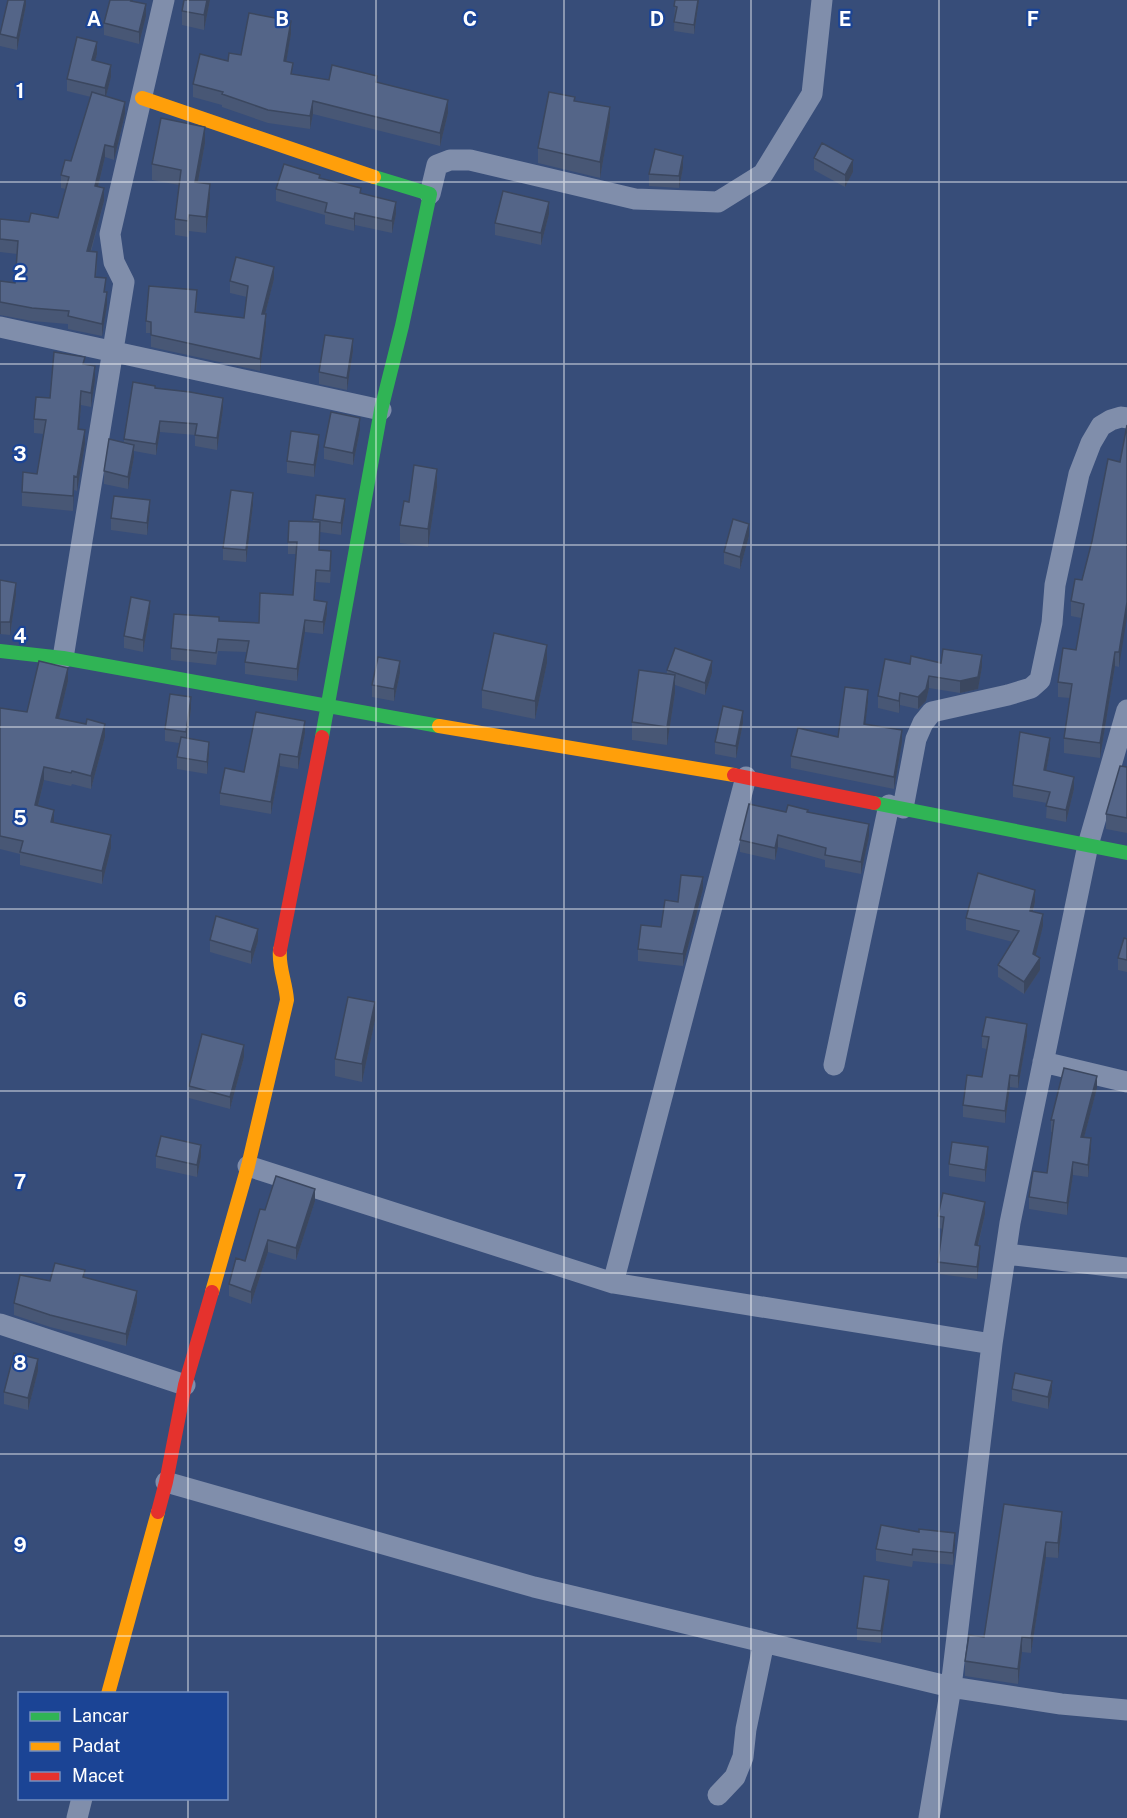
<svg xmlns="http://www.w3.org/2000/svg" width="1127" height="1818" viewBox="0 0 1127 1818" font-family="'Public Sans',sans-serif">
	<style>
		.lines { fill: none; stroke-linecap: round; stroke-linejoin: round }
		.street { stroke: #808eab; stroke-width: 21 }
		.fast { stroke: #30b455; stroke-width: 14 }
		.slow { stroke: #ff9f0a; stroke-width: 14 }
		.jam { stroke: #e5322d; stroke-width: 14 }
		.wall { fill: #485775 }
		.shaded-wall { fill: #3b475f }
		.building { fill: #546588; stroke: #3b475f; stroke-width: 1.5 }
		.grid { fill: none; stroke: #fff; stroke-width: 1.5; stroke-opacity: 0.55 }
		.grid-label { font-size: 20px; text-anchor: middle; font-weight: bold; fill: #fff; stroke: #1b4495; stroke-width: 4.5; stroke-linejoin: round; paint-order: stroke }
	</style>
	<rect width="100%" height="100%" fill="#374d79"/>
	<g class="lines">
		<path class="street" d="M430 194 437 165 450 160H470L635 199 718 202 763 174 812 94 822 0
			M0 327 381 410
			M63 658 124 282 114 262 110 234 164 0
			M903 808 916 739 923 723 932 712 1008 695 1031 688 1040 680 1052 623 1055 585 1079 474 1091 443 1101 426 1111 420 1121 417 1127 418
			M1043 1062 1127 1082
			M834 1065 889 805
			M248 1166 613 1283 992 1344
			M1006 1254 1127 1268
			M613 1283 746 777
			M0 1324 185 1385
			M166 1482 534 1587 951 1687 1061 1704 1127 1710
			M718 1795 735 1777 743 1757 746 1729 764 1642
			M77 1818 82 1798
			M929 1818 951 1687 992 1344 1010 1223 1088 845 1127 710"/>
		<path class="fast" d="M0 651 63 658 439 726
			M322 737 381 410 402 326 430 194 374 177
			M874 803 1127 853"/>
		<path class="slow" d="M142 98 374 177
			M439 726 734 775
			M212 1292 248 1166 287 1000C286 983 278 966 280 950
			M108 1694 158 1512"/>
		<path class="jam" d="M734 775 874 803
			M280 950 322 737
			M158 1512 166 1482 185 1385 212 1292"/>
	</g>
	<path class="wall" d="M26 0V5L17 50 0 46V34Z
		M210 0 204 30 182 25V11Z
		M675 0H699L694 34 674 31Z
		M133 1 146 16 139 44 104 35V23Z
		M291 34 286 62 293 74 329 80 377 82 448 113 440 146 313 114 310 129 268 123 222 107V105L193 97V84L228 61Z
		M97 54 95 61 111 77 106 96 125 114 114 160 105 157 98 187 104 201 91 252 97 265 96 277 106 292 107 305 102 336 68 329V324L32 321 0 315V281L15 283 17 254 0 252V219L29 222 58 218 66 189 61 188V175L71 161 91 97 67 91V79Z
		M610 122 600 178 538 163V148Z
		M205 143 198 182 210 200 206 233 189 231 188 237 175 235V219L179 185 152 180V164Z
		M814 158 853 172 845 187 814 170Z
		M683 168 679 188 649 186V174Z
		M320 178 361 193 396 214 392 233 355 225 354 231 325 224V215L276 201V189Z
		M549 214 541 245 495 235V223Z
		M274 279 265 314 266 326 260 371 151 347V333H146V321L197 302 196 312 244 318 247 297 230 293V281Z
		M353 351 347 390 319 384V372Z
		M85 364 95 380 91 407 81 405 79 429 85 444 77 491 74 490 73 511 22 506V492L37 474 44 434 34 433V419L50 398Z
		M155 388 223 409 217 450 195 446V435L160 432 156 455 134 451V457L128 489 104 484V471L124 442V439Z
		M360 430 353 465 324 459V447Z
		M319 447 314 477 287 473V461Z
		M1120 462 1119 667 1115 666 1100 758 1064 753V738L1070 698 1058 697V682L1076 650 1081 618 1071 616V601L1082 580Z
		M437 487 428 547 400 543V525L409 502Z
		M253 505 246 562 223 560V548Z
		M345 511 341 535 320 532 319 550 331 563 330 583 316 582 315 600 327 614 323 634 305 632 297 681 245 674V662L247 652 218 651 216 665 171 660V648L219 621 259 623 293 595 296 554H288V542L313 521V519Z
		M150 512 147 535 111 530V518Z
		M749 536 740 569 724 564V552Z
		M0 580 16 595 10 635 0 634Z
		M150 613 143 652 124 648V636Z
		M547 663 535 719 482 708V690Z
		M941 663 982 667 978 689 960 693 929 688 926 701 918 709 900 705 899 713 878 708V696Z
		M667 670 712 673 705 695 675 685V693L667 745 632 740V722L667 674Z
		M400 673 394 701 372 697V685Z
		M68 681 59 718 105 737 91 789 72 784 71 786 44 780 38 806 54 822 111 848 102 884 20 865V854L0 849V708L27 712Z
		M868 702 865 724 902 742 894 789 791 768V756L838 737Z
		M191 709 187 738 209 754 207 774 177 769V757L179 743 165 741V729Z
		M743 723 736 758 715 754V742Z
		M305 733 298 769 280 766 271 814 220 805V793L244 772Z
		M1050 750 1046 771 1074 789 1066 822 1046 818 1047 803 1013 797V785Z
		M1127 767V833L1106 829V814Z
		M786 812H808L869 836 861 874 825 867V860L778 847 775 860 740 852V840Z
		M703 889 683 966 638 961V949L661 927 678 902Z
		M1035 902 1033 912 1043 926 1035 955 1040 970 1024 994 998 977V965L1013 942 966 930V918Z
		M1127 939V972L1118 970V958Z
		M210 940 258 941 251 964 210 952Z
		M375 1020 362 1082 335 1076V1059Z
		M982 1036H1027L1018 1088 1010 1087 1005 1123 963 1117V1105L982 1077 987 1049 982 1048Z
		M244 1057 230 1109 189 1098V1086Z
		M1097 1088 1084 1137 1091 1150 1088 1177 1073 1175 1067 1215 1029 1209V1197L1047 1173 1052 1132H1051V1120Z
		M156 1156 201 1157 197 1177 156 1168Z
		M988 1159 985 1182 949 1176V1164Z
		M315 1201 296 1260 268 1252 251 1304 229 1296V1284L245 1261 265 1210Z
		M985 1214 978 1246 980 1258 977 1279 938 1274V1262L943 1229 938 1228V1216Z
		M85 1277 137 1303 126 1346 50 1327 14 1315V1303L50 1281Z
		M38 1371 28 1410 4 1404V1392Z
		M1012 1389 1052 1393 1048 1409 1012 1401Z
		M1004 1504 1062 1527 1058 1558 1046 1557 1031 1653 1022 1652 1018 1684 965 1676V1661L984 1637Z
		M955 1545 953 1565 913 1561 912 1567 876 1561V1549Z
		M889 1592 881 1643 857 1640V1628Z"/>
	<path class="shaded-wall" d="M25 0H26V5L17 50V38Z
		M207 0H210L204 30V15Z
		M698 0H699L694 34V25Z
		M146 4V16L139 44V32Z
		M291 21V34L284 75V61Z
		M97 42V54L92 72V60Z
		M111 65V77L105 100V88Z
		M448 100V113L440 146V133Z
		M313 101V114L310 129V116Z
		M125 102V114L114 160V147Z
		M610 107V122L600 178V162Z
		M205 127V143L195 198V182Z
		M105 145V157L95 199V186Z
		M683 156V168L679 188V176Z
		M853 160V172L845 187V175Z
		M210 184V200L206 233V217Z
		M104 188V201L87 264V251Z
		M396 202V214L392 233V221Z
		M549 202V214L541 245V233Z
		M355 213V225L354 231V219Z
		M189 215V231L188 237V221Z
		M274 267V279L262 326V314Z
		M107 292V305L102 336V324Z
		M266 314V326L260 371V359Z
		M353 339V351L347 390V378Z
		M95 366V380L91 407V393Z
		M81 391V405L78 443V429Z
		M223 398V409L217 450V438Z
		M360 418V430L353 465V453Z
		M160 421V432L156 455V444Z
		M85 430V444L77 491V477Z
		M319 435V447L314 477V465Z
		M134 445V457L128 489V477Z
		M437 469V487L428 547V529Z
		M74 476V490L73 511V496Z
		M253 493V505L246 562V550Z
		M345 499V511L341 535V523Z
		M150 500V512L147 535V523Z
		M749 524V536L740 569V557Z
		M16 583V595L10 635V622Z
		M150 601V613L143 652V640Z
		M327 602V614L323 634V622Z
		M1127 602V617L1119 667V652Z
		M305 620V632L297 681V669Z
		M1 621V634H0V622Z
		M547 645V663L535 719V701Z
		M1115 652V666L1100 758V743Z
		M982 655V667L978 689 960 693V681Z
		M400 661V673L394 701V689Z
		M712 661V673L705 695V683Z
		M68 668V681L56 731V718Z
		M675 675V693L667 745V727Z
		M929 676V688L926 701 918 709V697Z
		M868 690V702L864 736V724Z
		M900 693V705L899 713V701Z
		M191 697V709L186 744V732Z
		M743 711V723L736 758V746Z
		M305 721V733L298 769V757Z
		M105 724V737L91 789V776Z
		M902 730V742L894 789V777Z
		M1050 738V750L1044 782V770Z
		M209 742V754L207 774V762Z
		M280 754V766L271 814V802Z
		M44 767V780L35 818V805Z
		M1074 777V789L1066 822V810Z
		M54 810V822H51Z
		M869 824V836L861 874V862Z
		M111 835V848L102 884V871Z
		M778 835V847L775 860V848Z
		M703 877V889L683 966V954Z
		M1035 890V902L1030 923V911Z
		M1043 914V926L1033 966V954Z
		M258 929V941L251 964V952Z
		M1040 958V970L1024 994V982Z
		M375 1002V1020L362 1082V1064Z
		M1027 1024V1036L1018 1088V1076Z
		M244 1045V1057L230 1109V1097Z
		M1010 1075V1087L1005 1123V1111Z
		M1097 1076V1088L1081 1149V1137Z
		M1091 1138V1150L1088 1177V1165Z
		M201 1145V1157L197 1177V1165Z
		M988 1147V1159L985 1182V1170Z
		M1073 1162V1175L1067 1215V1203Z
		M315 1189V1201L296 1260V1248Z
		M985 1202V1214L975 1257V1245Z
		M268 1240V1252L251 1304V1292Z
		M980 1246V1258L977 1279V1267Z
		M137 1291V1303L126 1346V1334Z
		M38 1359V1371L28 1410V1398Z
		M1052 1381V1393L1048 1409V1397Z
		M1062 1512V1527L1058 1558V1543Z
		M955 1533V1545L953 1565V1553Z
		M1046 1542V1557L1031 1653V1638Z
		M889 1580V1592L881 1643V1631Z
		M1022 1637V1652L1018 1684V1669Z"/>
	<path class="building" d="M8 0H25L17 38 0 34Z
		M110 0H132L131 1 146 4 139 32 104 23Z
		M184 0H207L204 15 182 11Z
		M675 0H698L694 25 674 22 677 7 674 6Z
		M249 13 291 21 284 61 293 63 291 74 329 80 332 65 377 76 376 82 448 100 440 133 313 101 310 116 268 110 222 94 223 92 193 84 200 54 228 61 229 53 241 55Z
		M77 37 97 42 92 60 111 65 105 88 67 79Z
		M92 92 125 102 114 147 105 145 95 186 104 188 87 251 97 252 95 277 106 278 104 292H107L102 324 68 316 69 311 32 308 0 302V281L15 283 18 241 0 239V219L29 222 31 213 58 218 69 177 61 175 65 160 71 161Z
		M549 92 575 97 574 101 610 107 600 162 538 148Z
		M161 118 205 127 195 182 210 184 206 217 189 215 188 221 175 219 181 170 152 164Z
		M822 143 853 160 845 175 814 158Z
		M655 149 683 156 679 176 649 174Z
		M284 164 320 175 319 178 361 188 360 193 396 202 392 221 355 213 354 219 325 212 327 203 276 189Z
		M503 191 549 202 541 233 495 223Z
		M236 257 274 267 262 314H266L260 359 151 335V322L146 321 149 286 197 290 195 312 244 318 248 286 230 281Z
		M325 335 353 339 347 378 319 372Z
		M54 352 85 357 83 364 95 366 91 393 81 391 78 429 85 430 77 477 74 476 73 496 22 492 23 472 37 474 46 420 34 419 36 397 50 398Z
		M133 382 155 386V388L190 392 223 398 217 438 195 435 197 424 160 421 156 444 124 439Z
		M331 412 360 418 353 453 324 447Z
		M1127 425V602L1119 652H1115L1100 743 1064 738 1072 684 1058 682 1063 648 1076 650 1084 604 1071 601 1075 579 1082 580 1092 541 1108 459 1120 462Z
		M291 431 319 435 314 465 287 461Z
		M109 439 134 445 128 477 104 471Z
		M414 465 437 469 428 529 400 525 404 501 409 502Z
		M231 490 253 493 246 550 223 548Z
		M316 495 345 499 341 523 313 519Z
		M114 496 150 500 147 523 111 518Z
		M733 519 749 524 740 557 724 552Z
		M289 521 320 522 319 550 331 551 330 571 316 570 314 600 327 602 323 622 305 620 297 669 245 662 249 641 218 639 216 653 171 648 174 614 219 617V621L259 623 260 593 293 595 297 542H288Z
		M0 580 16 583 10 622H0Z
		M131 597 150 601 143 640 124 636Z
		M494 633 547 645 535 701 482 690Z
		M675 648 712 661 705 683 667 670Z
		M943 649 982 655 978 677 960 681 929 676 926 689 918 697 900 693 899 701 878 696 885 659 910 664 911 656 941 663Z
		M378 657 400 661 394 689 372 685Z
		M39 661 68 668 56 718 86 724 87 719 105 724 91 776 72 771 71 773 44 767 35 805 54 810 51 822 111 835 102 871 20 852 23 841 0 836V708L27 712Z
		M639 670 675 675 667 727 632 722Z
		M845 687 868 690 864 724 902 730 894 777 791 756 798 728 838 737Z
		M170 694 191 697 186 732 165 729Z
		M723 706 743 711 736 746 715 742Z
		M256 712 305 721 298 757 280 754 271 802 220 793 225 768 244 772Z
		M1020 732 1050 738 1044 770 1074 777 1066 810 1046 806 1050 792 1013 785Z
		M181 737 209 742 207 762 177 757Z
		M1120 766 1127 767V818L1106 814Z
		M749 804 786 812 788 805 808 810 807 812 869 824 861 862 825 855 826 848 778 835 775 848 740 840Z
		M978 873 1035 890 1030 911 1043 914 1033 954 1040 958 1024 982 998 965 1019 931 966 918Z
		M681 875 703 877 683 954 638 949 641 925 661 927 665 900 678 902Z
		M216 916 258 929 251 952 210 940Z
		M1124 938 1127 939V960L1118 958Z
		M348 997 375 1002 362 1064 335 1059Z
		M986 1017 1027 1024 1018 1076 1010 1075 1005 1111 963 1105 967 1075 982 1077 989 1037 982 1036Z
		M202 1034 244 1045 230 1097 189 1086Z
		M1064 1068 1097 1076 1081 1137 1091 1138 1088 1165 1073 1162 1067 1203 1029 1197 1033 1171 1047 1173 1054 1120H1051Z
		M161 1136 201 1145 197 1165 156 1156Z
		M952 1142 988 1147 985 1170 949 1164Z
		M276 1176 315 1189 296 1248 268 1240 251 1292 229 1284 236 1258 245 1261 260 1209 265 1210Z
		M943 1193 985 1202 975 1245 980 1246 977 1267 938 1262 944 1217 938 1216Z
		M55 1263 85 1270 83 1277 137 1291 126 1334 50 1315 14 1303 20 1275 50 1281Z
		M14 1353 38 1359 28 1398 4 1392Z
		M1015 1373 1052 1381 1048 1397 1012 1389Z
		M1004 1504 1062 1512 1058 1543 1046 1542 1031 1638 1022 1637 1018 1669 965 1661 969 1635 984 1637Z
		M881 1525 919 1532V1529L955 1533 953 1553 913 1549 912 1555 876 1549Z
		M864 1576 889 1580 881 1631 857 1628Z"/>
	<path class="grid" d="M188 0V1694M376 0V1818M564 0V1818M751 0V1818M939 0V1818M0 182H1127M0 364H1127M0 545H1127M0 727H1127M0 909H1127M0 1091H1127M0 1273H1127M0 1454H1127M0 1636H1127M188 1798V1818"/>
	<g class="grid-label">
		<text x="94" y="26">A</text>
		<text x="282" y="26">B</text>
		<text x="470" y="26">C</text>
		<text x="657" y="26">D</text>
		<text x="845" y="26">E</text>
		<text x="1033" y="26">F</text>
		<text x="20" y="98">1</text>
		<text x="20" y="280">2</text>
		<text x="20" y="461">3</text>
		<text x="20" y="643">4</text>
		<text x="20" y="825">5</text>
		<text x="20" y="1007">6</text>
		<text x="20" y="1189">7</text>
		<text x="20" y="1370">8</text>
		<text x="20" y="1552">9</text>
	</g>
	<rect x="18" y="1692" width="210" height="108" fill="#1b4495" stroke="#768fbf" stroke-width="1.5"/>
	<rect x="30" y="1712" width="30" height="9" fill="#30b455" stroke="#768fbf" stroke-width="1.5"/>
	<text x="72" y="1722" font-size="18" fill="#ffffff">Lancar</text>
	<rect x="30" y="1742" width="30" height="9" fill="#ff9f0a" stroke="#768fbf" stroke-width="1.5"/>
	<text x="72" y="1752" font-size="18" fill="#ffffff">Padat</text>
	<rect x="30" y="1772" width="30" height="9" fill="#e5322d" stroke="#768fbf" stroke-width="1.5"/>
	<text x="72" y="1782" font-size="18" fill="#ffffff">Macet</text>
</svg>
